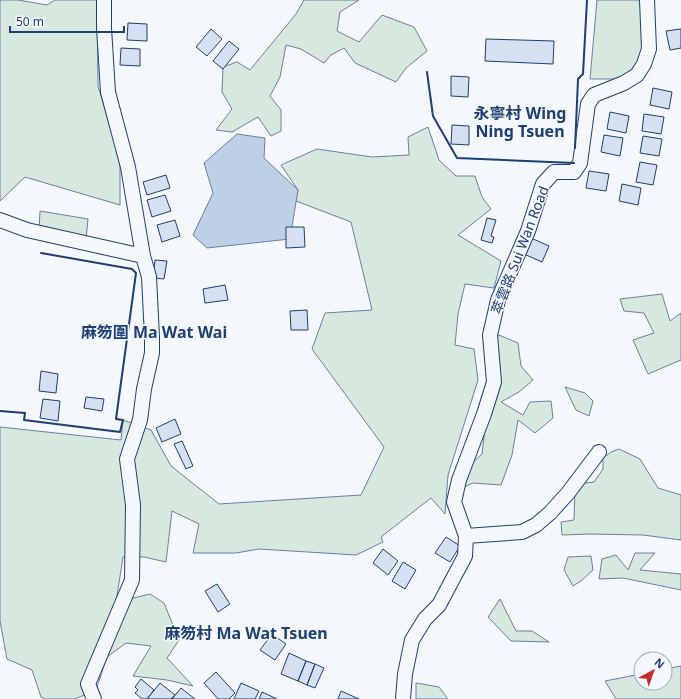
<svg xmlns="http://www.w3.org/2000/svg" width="681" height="699" viewBox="0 0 681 699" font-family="'Noto Sans','Noto Sans SC',sans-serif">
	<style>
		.green { fill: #d7e8df; stroke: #687fa3 }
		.water { fill: #bed0e5; stroke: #687fa3 }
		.building { fill: #d5e0f0; stroke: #1d3f73 }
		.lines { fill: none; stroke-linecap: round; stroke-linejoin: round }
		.minor-casing { stroke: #1d3f73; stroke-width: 16 }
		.minor { stroke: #f4f7fb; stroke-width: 14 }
		.wall { stroke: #1d3f73; stroke-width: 2 }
		.labels { text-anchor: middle; stroke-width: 3; stroke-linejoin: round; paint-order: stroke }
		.street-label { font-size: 14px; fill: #1d3f73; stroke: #f4f7fb }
		.quarter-label { font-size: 16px; font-weight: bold; fill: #1d3f73; stroke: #f4f7fb }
	</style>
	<rect width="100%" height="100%" fill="#f4f7fb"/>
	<path class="green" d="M0 0H18L47 5 55 0H97L98 86 120 160V205L25 177 0 201Z
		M304 0H359L340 12 337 31 359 42 382 15 414 27 427 51 406 68 396 82 355 63 344 48 331 55 324 63 301 49 286 45 280 77 270 96 281 110V131L271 136 258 117 232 132 216 130 232 109 222 92 223 67 237 62 250 70 296 14Z
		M597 0H643L642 54 637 67 618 79H590Z
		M428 127 439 160 456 176H475L482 197 491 209 458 235 501 261 494 288 465 284 458 314 455 345 474 349 478 380 448 475 445 514 431 498 381 537 383 542 356 555 259 549 236 553H193L199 524 172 511 166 562 144 557H123L116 602 150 594 164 603 179 640 167 658 193 686 167 680 133 676 151 646 126 643 107 657 96 690 75 699H46L41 697 32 670 7 659 0 621V427L121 440 123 420 151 430 171 466 219 504 361 495 384 447 312 349 325 313 372 310 351 222 296 201 298 190 281 165 317 149 372 157 409 155 408 137Z
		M40 211 88 219 86 239 39 231Z
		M662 294 670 321 681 313V360L648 374 633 340 654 333 644 313 624 311 620 299Z
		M499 335 518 343 521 366 533 380 519 392 501 402 523 415 530 402 551 401 553 418 535 433 518 420 512 455 501 485 473 483 464 487 471 464 482 454 486 419 491 344Z
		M565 387 585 393 593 401 589 416 576 410Z
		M619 449 640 459 658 488 681 495V540L643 535 590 534 562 535 561 522 574 520 575 489 585 483 594 482 603 469V458L611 452Z
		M635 553H655L640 570 681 574V590L623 578 599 579 602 559 616 555 628 570Z
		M591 556 593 570 581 581 573 586 564 570 568 557Z
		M500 599 516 631H532L549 642 511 641 488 617Z
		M681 666V699H616L605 681 641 674V683H665V669Z
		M416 683 439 687 448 699H416Z"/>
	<path class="water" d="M237 134 265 138 264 158 298 190 290 239 207 248 193 235 213 193 204 163Z"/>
	<path class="building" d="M128 23 147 24V41L127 40Z
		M211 29 222 39 207 56 196 47Z
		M681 29V48L670 50 666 31Z
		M486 39 554 41 553 64 485 61Z
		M229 41 239 49 223 69 213 61Z
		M121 48 140 49V66L120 65Z
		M451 76 469 77 468 97 451 96Z
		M653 88 672 92 669 109 650 105Z
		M610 112 629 116 626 133 607 129Z
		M644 114 664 117 661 134 642 131Z
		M452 125 469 126V145L451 144Z
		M604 135 623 138 620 156 601 152Z
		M643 136 662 139 659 156 640 153Z
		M640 162 657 165 653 185 636 182Z
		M589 171 609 174 606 191 586 188Z
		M166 175 170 188 147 195 143 182Z
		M622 184 641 188 638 205 619 201Z
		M165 195 171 211 152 217 147 200Z
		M487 218 496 220 491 236 494 237 492 243 481 240Z
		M175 220 180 236 162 242 157 225Z
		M286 227H304L305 247 286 248Z
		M531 238 549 246 542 262 524 254Z
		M155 260 167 261 164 279 153 278Z
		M225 285 228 300 205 303 203 289Z
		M307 310 308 330H291L290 311Z
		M41 371 58 374 56 393 39 391Z
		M86 397 104 399 102 411 84 408Z
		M43 399 60 401 58 421 40 418Z
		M175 419 181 434 162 442 156 428Z
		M182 441 193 466 186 469 174 444Z
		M446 537 460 546 450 562 435 553Z
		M383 549 398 561 388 575 373 563Z
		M403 562 416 570 405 589 392 581Z
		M217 584 230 604 218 612 205 591Z
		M272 634 286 644 275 660 260 650Z
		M289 653 306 661 298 681 281 674Z
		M306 661 315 664 307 685 298 681Z
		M315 664 324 668 315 688 307 685Z
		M216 672 235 693 229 699H218L204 683Z
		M141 679 154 690 147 699H142L135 693 138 690 135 687Z
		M160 683 175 695 171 699H147Z
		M241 683 259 691 255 699H234Z
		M181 688 195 699H172Z
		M341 691 359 699H338Z
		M262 692 277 699H259Z"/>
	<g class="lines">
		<g class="minor-casing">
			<path id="minor" d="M0 220 27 230 143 256
				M466 536 522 532 536 525 550 513 568 493 599 452
				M94 699 88 684 132 580 133 505 127 459 140 420 144 389 152 353V337L149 277 143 256 128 167 108 92 104 28V0
				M403 699 405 674 412 640 425 619 439 605 465 556 466 536 454 502 459 480 484 414 494 382 490 335 498 300 528 231 543 184 554 172H574L580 163 588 104 594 95 624 83 637 75 644 64 649 49 647 0"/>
		</g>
		<use href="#minor" class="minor"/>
		<path class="wall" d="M427 72 433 116 457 158 574 163
			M575 148 578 79 583 74 587 0
			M0 411 25 413 24 420 120 432 123 420 116 419 136 273 132 269 41 253"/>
	</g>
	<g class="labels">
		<g class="street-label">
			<text transform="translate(520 250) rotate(-69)" y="5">萃雲路 Sui Wan Road</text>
		</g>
		<g class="quarter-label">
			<text x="520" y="119">永寧村 Wing<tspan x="520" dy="18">Ning Tsuen</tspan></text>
			<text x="154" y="338">麻笏圍 Ma Wat Wai</text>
			<text x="246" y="639">麻笏村 Ma Wat Tsuen</text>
		</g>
	</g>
	<g transform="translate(653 671) rotate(40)"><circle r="19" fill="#f4f7fb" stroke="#9eadc5"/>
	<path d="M0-3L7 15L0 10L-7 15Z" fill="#c62828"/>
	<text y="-6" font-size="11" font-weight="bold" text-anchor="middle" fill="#1d3f73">N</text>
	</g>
	<path d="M10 26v6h114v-6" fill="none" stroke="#1d3f73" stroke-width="2"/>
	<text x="16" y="26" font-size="12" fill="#1d3f73" stroke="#f4f7fb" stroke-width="3" paint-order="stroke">50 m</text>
</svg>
